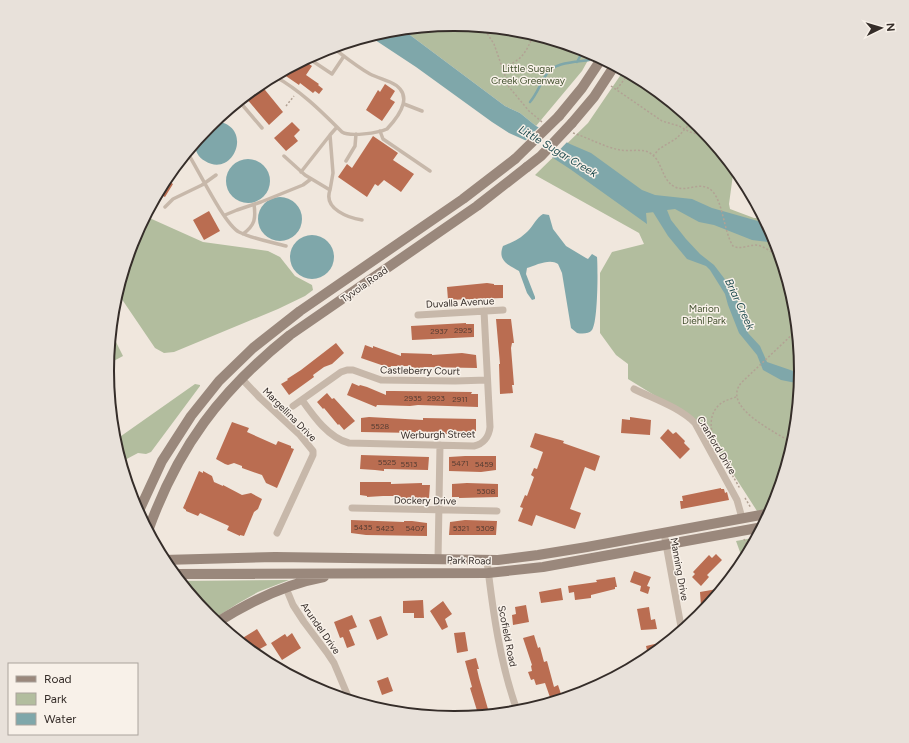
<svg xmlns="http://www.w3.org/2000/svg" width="909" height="743" viewBox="0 0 909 743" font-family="Figtree,sans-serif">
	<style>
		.green { fill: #b2bd9e }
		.water { fill: #7fa7aa }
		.pier { fill: #f0e7dd }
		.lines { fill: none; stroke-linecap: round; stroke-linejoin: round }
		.stream { stroke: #7fa7aa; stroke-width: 2.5 }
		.building { fill: #ba6d51 }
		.path { stroke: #b2a294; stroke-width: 1.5; stroke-dasharray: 2 2; stroke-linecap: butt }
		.service { stroke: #c7b8aa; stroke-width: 3.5 }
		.minor { stroke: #c7b8aa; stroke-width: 7 }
		.secondary { stroke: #9a887c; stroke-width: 10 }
		.secondary-bridge { stroke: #9a887c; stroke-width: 10 }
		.labels { text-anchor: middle; stroke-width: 3; stroke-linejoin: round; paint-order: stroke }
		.number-label { font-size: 8px; fill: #563d33 }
		.park-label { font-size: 10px; fill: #43512f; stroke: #f8f1e9 }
		.street-label { font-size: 10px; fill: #352d29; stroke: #f8f1e9 }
		.water-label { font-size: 11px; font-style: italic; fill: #224e52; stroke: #f8f1e9 }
		.rim { fill: none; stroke: #352d29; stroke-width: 2 }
	</style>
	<rect width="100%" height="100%" fill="#f0e7dd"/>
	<path class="green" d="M455 24 523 31 592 53 582 71 536 126 520 113 505 106 402 29Z
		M624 70 648 83 700 126 734 167 729 204 730 209 754 218H765L776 239 795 304 802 372 795 440 773 508 757 511 701 424 628 379V364L616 355 600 333V273L612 252 644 244 639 233 535 175 588 123Z
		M145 216 203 242 268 251 280 257 295 276 312 285 313 290 305 296 278 309 174 352 164 353 155 348 117 292 134 238Z
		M111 332 123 356 108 364Z
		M195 384 200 385V386L151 452 146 454 138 453 121 462 114 441Z
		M758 537 744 563 736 541Z
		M289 580 258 592 237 604 212 620 179 581Z"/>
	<path class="water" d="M402 29 505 106 520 113 536 126 570 144 591 153 642 190 655 195 692 199 712 208 768 224 777 243 752 240 714 225 699 222 675 209 667 210 671 220 686 239 700 254 714 265 727 282 743 311 748 333 760 346 767 362 802 374 801 384 781 380 763 370 757 355 739 333 728 305 725 294 710 270 706 266 687 259 668 236 653 212 663 211 646 213 647 224 570 169 527 141 509 133 492 122 416 67 369 36 387 31Z
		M215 121C255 125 234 179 205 161 198 157 195 151 195 143L209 126Z
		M226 181a22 22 0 1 1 44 0a22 22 0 1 1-44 0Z
		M258 219a22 22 0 1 1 44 0a22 22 0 1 1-44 0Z
		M543 214 549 215 553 229 566 246 586 258 588 259 592 254 597 257C598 268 598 322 592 330 589 334 582 334 577 333L571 328 562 273 558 264C550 258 536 265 527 268L526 274 535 297V299L532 300 527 293 519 271C509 265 497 261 503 246 513 242 520 239 528 231 533 226 537 217 543 214Z
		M290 257a22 22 0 1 1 44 0a22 22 0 1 1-44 0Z"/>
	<path class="pier" d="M540 126 568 141 551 159 524 142Z"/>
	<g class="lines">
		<path class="stream" d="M577 62 584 49
			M530 102C537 94 540 84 546 75 553 62 576 62 589 60"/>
	</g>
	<path class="building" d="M303 60 312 66 306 75 319 84 318 85 323 89 319 94 315 91 313 93 300 83 299 85 280 72Z
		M385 84 395 91 390 99 395 102 382 121 366 110 378 90 380 92Z
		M261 85 283 112 269 125 246 98Z
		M292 122 300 130 294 136 298 141 286 151 274 138Z
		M373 136 398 153 393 160 414 174 401 192 384 180 378 186 375 184 367 197 338 177 347 164 352 168Z
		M165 179 173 184 165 197 163 196 161 200 156 197Z
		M209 211 220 231 204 240 193 220Z
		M487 283 494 284V285H503V298L448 300 447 287Z
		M496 319H511L514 343H512L511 348 514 385H512L513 393 500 394 499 364H500Z
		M466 323V324H474V337L412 340 411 326Z
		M336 343 344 353 332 364 324 367 313 375 314 377 289 395 281 384 288 380 287 379 301 370Z
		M365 345 373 348V346L401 356V353L432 354V355L462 353 476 355 477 368 424 367V368H416L408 366H391L390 368 361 358Z
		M352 383 359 386 360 385 367 387 386 395V391H394L472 392 471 394H478V407L418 405 410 406 377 405 376 407 347 395Z
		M327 393 332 399 334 398 355 421 344 430 339 424 338 425 324 408 323 409 317 402Z
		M369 417 423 420V418L476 419V434H438L430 432 416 431V433L361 432V418Z
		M630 417 651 420 650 435 621 433 622 419 630 420Z
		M232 422 249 428 247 432 276 445 278 441 291 446V448L294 449 277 488 266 483 262 475 242 468V466L234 463 228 465 225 464 216 459Z
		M668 429 673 434 676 432 685 441 684 443 690 449 680 459 660 438Z
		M535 433 564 441 563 443 600 456 595 471 585 467 570 509 581 513 575 529 536 515 532 526 518 521 523 508 520 507 525 495 527 496 534 477 531 475 534 468 537 469 543 452 530 447Z
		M361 455 429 457 428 470 384 469V471L375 470 360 469Z
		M465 456H496V470L481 472 449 471V457Z
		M199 471 203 473V471L212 476 214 482 223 486V485L242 495 251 493 262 499 258 509 254 512 244 536 240 535V536L227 530 229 526 200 513 198 516 186 511V510L183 508Z
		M360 482H391V484L422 483V485H430L429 498H398V496H383L367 497V496L360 495Z
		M467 483 498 484V497L459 498V497H452V484Z
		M721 488V489H724L725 493 727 492 729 500 681 509 680 501H683L682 496Z
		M351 520 404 522V521H412L427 523V536L366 535 351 533Z
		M465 520 497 521 496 535H449L450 522Z
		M716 554 722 560 707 575 709 577 701 586 692 577 695 574 693 572 709 555 712 558Z
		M634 571 651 577 647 586 650 587 648 594 640 591 641 586 630 582Z
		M615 577 617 587H615V589L591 595V598L575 600 574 592 569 593 568 586 597 582 596 580Z
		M561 588 563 600 541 603 539 592Z
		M717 589 718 595 704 613 702 605 701 606 700 592Z
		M423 600 424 618H414V613H403V601Z
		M443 601 452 614 445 619 448 627 442 630 430 611Z
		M526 605 529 622 513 625 512 615 516 614 515 607Z
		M649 607 651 620 655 619 657 629 641 630 637 609Z
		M352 615 357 627 349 630 355 645 347 648 343 637 340 638 334 622Z
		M381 616 388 635 377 640 369 620Z
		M257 629 267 645 258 650 267 663 248 650 241 639Z
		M465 632 468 651 457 653 454 633Z
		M292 633 301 648 282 660 271 643 285 634 287 637Z
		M534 635 538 648 540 647 544 662 547 661 554 687 558 685 563 700 552 703 545 683 536 685 534 679 531 680 528 672 532 671 531 666 532 665 523 638Z
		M659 643 660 650 649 659 646 646Z
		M476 658 479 669H477L479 678 490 716 479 717 470 688 472 687 465 661Z
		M388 677 393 691 382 695 377 681Z"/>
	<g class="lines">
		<path class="path" d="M483 27 494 44 509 87 529 111 542 122
			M501 67C522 62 526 52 534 34
			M611 86 662 121 679 126 690 132 697 134H702L705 132
			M617 89 629 73
			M286 106 294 96
			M573 133C589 138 604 147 620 150 629 152 642 148 650 153 663 161 661 180 675 187 687 193 702 179 713 192 723 203 724 232 733 246 741 250 748 245 756 245 765 246 774 254 782 259
			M653 156 659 149 677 138 693 120
			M736 397C730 399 723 401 719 405 696 427 730 468 740 489
			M794 444C778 433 719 407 742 382L798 329
			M745 498 751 508
			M744 539 747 546 751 551"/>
		<path class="service" d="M308 58 332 74 344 56
			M274 76C300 90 321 111 342 132 350 137 378 133 387 129 401 114 415 93 390 82 383 79 376 77 370 74 356 66 344 56 332 47
			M239 101 262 128
			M404 104 422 111
			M380 131 383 139 430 171
			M187 152C198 169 224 224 239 232 253 239 271 242 286 246
			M284 156 305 175 330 190 333 173 330 135 337 127
			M346 161 355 146 356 134
			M301 172 330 135
			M330 190C323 209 349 218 362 220
			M165 207 173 199 202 185 216 175
			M225 215 237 210 261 202 303 185 311 179
			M243 234C255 225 256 219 254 204"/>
		<path class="minor" d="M418 315 503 310
			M241 378 260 398 300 435 313 451V455L277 533
			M634 389C654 399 679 407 695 423L737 500 742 518
			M302 400C314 417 329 438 349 443L474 446C483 444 489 437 490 427L484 311
			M293 406 341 372 347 370H353L381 380 455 381 487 380
			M352 508 497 511
			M664 533 682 632
			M438 560 440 445
			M487 561C493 612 500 664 518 713
			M286 588 293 605 304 622 328 654 334 663 350 701"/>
		<path class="secondary" d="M559 116 582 88 602 58
			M572 123 594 97 615 65
			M138 513 162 461 191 416 219 381 253 348 300 311 463 199 515 159
			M148 531C178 447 220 391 290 335L477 206 527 167
			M163 560 275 557 498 560 538 555 587 547 771 513
			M173 574 488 573 543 567 763 527
			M216 623C249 602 285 584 324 577"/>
		<path class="secondary-bridge" d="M515 159 559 116
			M527 167 541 156 572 123"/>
	</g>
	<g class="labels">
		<g class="number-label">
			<text x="463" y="333">2925</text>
			<text x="439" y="334">2937</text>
			<text x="413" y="401">2935</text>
			<text x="436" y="401">2923</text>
			<text x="460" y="402">2911</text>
			<text x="380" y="429">5528</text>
			<text x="387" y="465">5525</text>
			<text x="460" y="466">5471</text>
			<text x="409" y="467">5513</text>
			<text x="484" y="467">5459</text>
			<text x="486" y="494">5308</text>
			<text x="363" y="530">5435</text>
			<text x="385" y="531">5423</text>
			<text x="415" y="531">5407</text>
			<text x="461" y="531">5321</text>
			<text x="485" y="531">5309</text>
		</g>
		<g class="park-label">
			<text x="528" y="72">Little Sugar<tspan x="528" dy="12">Creek Greenway</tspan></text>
			<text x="704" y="312">Marion<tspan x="704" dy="12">Diehl Park</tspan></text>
		</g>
		<g class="street-label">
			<text transform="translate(364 284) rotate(-35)" y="4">Tyvola Road</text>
			<text transform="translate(460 302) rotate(-3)" y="4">Duvalla Avenue</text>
			<text transform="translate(420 370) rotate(1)" y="4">Castleberry Court</text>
			<text transform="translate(290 414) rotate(45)" y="4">Margellina Drive</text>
			<text transform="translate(438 434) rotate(-1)" y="4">Werburgh Street</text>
			<text transform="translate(717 445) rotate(59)" y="4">Cranford Drive</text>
			<text transform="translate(425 500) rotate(1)" y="4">Dockery Drive</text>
			<text transform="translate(469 560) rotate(1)" y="4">Park Road</text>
			<text transform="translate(680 569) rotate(80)" y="4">Manning Drive</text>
			<text transform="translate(321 628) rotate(55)" y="4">Arundel Drive</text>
			<text transform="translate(508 636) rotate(79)" y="4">Scofield Road</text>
		</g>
		<g class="water-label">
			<text transform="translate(558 151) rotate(31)" y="4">Little Sugar Creek</text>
			<text transform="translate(740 304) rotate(65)" y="4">Briar Creek</text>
		</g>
	</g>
	<path d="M0 0H909V743H0ZM114 371a340 340 0 1 1 680 0a340 340 0 1 1-680 0Z" fill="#e8e1da" fill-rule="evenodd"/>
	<path class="rim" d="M114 371a340 340 0 1 1 680 0a340 340 0 1 1-680 0Z"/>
	<rect x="8" y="663" width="130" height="72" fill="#f8f1e9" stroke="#aaa39c"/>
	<rect x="16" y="676" width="20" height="6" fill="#9a887c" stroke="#aaa39c"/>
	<text x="44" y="683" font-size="12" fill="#352d29">Road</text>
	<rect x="16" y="693" width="20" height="12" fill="#b2bd9e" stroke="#aaa39c"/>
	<text x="44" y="703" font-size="12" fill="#352d29">Park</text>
	<rect x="16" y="713" width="20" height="12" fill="#7fa7aa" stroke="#aaa39c"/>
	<text x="44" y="723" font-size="12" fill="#352d29">Water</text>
	<g transform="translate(881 28) rotate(85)" stroke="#f8f1e9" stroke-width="3" paint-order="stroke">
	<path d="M0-3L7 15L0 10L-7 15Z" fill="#352d29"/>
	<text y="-6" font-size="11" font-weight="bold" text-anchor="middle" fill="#352d29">N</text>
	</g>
</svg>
